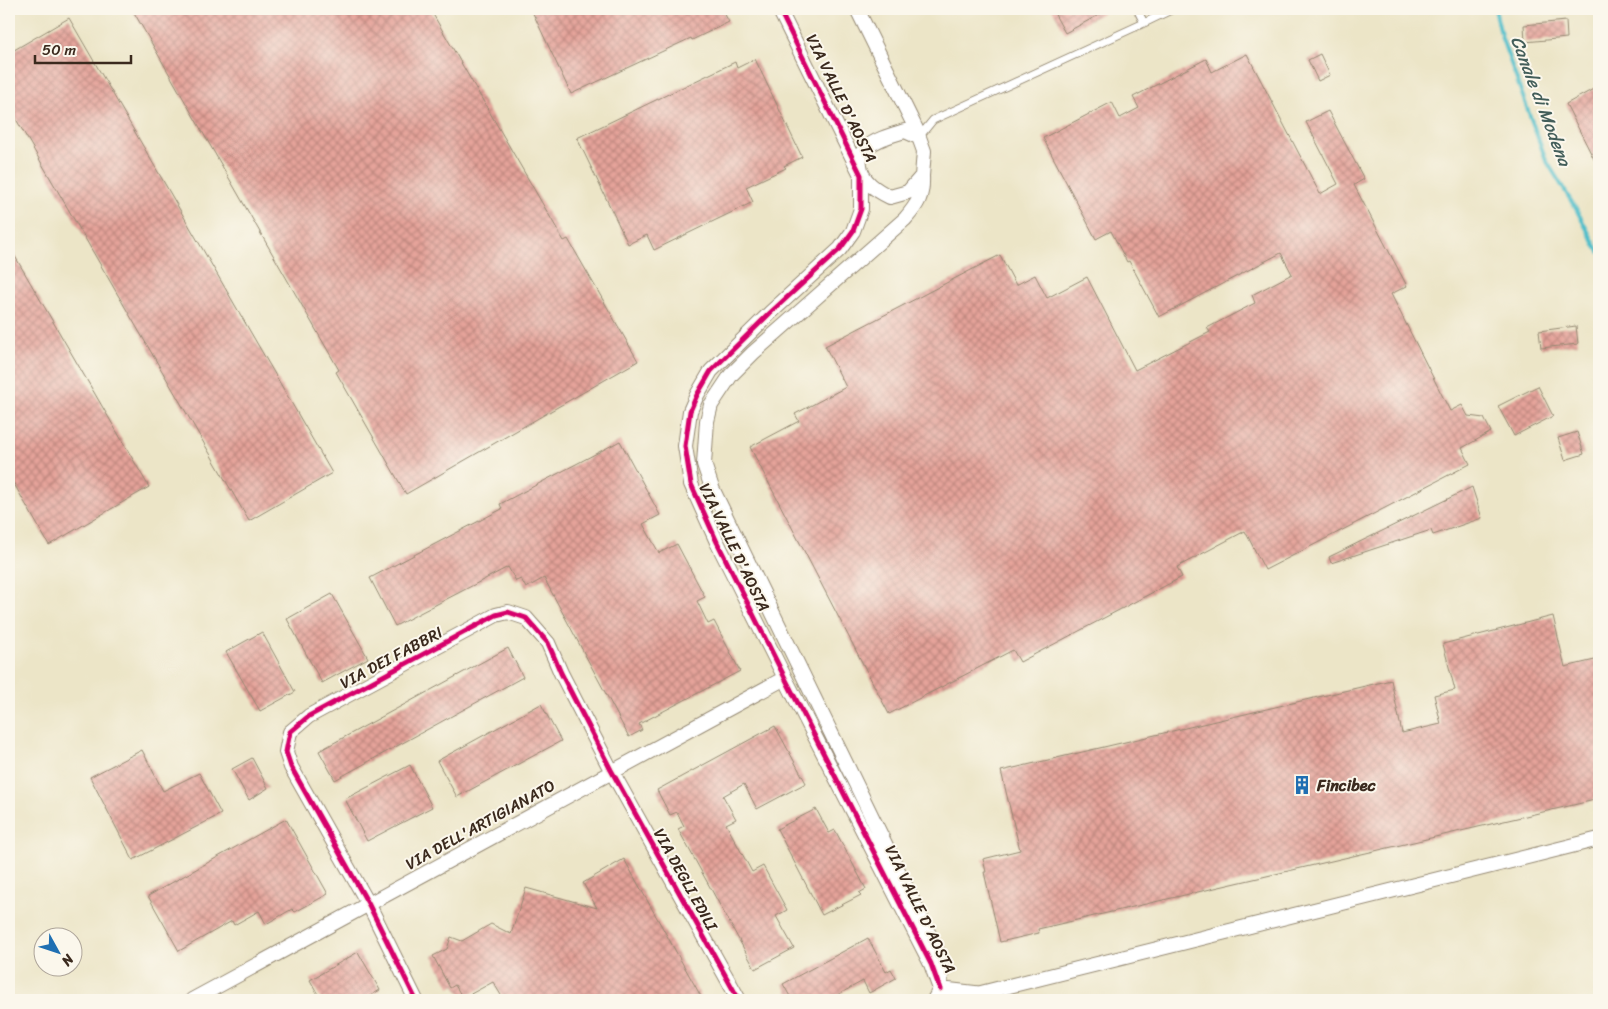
<svg xmlns="http://www.w3.org/2000/svg" width="1608" height="1009" viewBox="0 0 1608 1009" font-family="Sriracha,sans-serif">
	<style>
		.lines { fill: none; stroke-linecap: round; stroke-linejoin: round }
		.stream { stroke: #52bfca; stroke-width: 4 }
		.building { fill: url(#building-cross-hatch) }
		.service-casing { stroke: #948872; stroke-width: 9 }
		.minor-casing { stroke: #948872; stroke-width: 16 }
		.service { stroke: #fff; stroke-width: 7 }
		.minor { stroke: #fff; stroke-width: 14 }
		.cycleway-casing { stroke: #fbf7ec; stroke-width: 8 }
		.cycleway { stroke: #d6006c; stroke-width: 5 }
		.labels { text-anchor: middle; stroke-width: 4; stroke-linejoin: round; paint-order: stroke }
		.street-label { font-size: 16px; fill: #3b2a1e; stroke: #fbf7ec }
		.poi-label { font-size: 16px; font-weight: bold; fill: #3b2a1e; stroke: #fbf7ec; text-anchor: start }
		.water-label { font-size: 18px; font-style: italic; fill: #435e5a; stroke: #fbf7ec }
	</style>
	<defs>
		<pattern id="building-cross-hatch" width="8" height="8" patternUnits="userSpaceOnUse" patternTransform="scale(1.25)"><rect width="8" height="8" fill="#e5a39a"/><path d="M0 0l8 8M0 8l8-8" fill="none" stroke="#bb857d"/></pattern>
	</defs>
	<rect width="100%" height="100%" fill="#fbf7ec"/>
	<filter id="ink" filterUnits="userSpaceOnUse"><feTurbulence type="fractalNoise" baseFrequency=".02" numOctaves="2"/><feDisplacementMap in="SourceGraphic" scale="10" xChannelSelector="R" yChannelSelector="G"/><feConvolveMatrix kernelMatrix="1 2 1 2 8 2 1 2 1" color-interpolation-filters="sRGB"/></filter>
	<filter id="wash" filterUnits="userSpaceOnUse"><feTurbulence type="fractalNoise" baseFrequency=".0096" numOctaves="4" result="noise"/><feDisplacementMap in="SourceGraphic" scale="20" xChannelSelector="R" yChannelSelector="G"/><feGaussianBlur stdDeviation="1.12" result="paint"/><feColorMatrix in="noise" values="0 0 0 0 0 0 0 0 0 0 0 0 0 0 0 0 0 1.4 0 .05"/><feComposite in="paint" operator="in"/></filter>
	<g filter="url(#wash)">
		<rect width="100%" height="100%" fill="#ece5c7"/>
		<g class="lines">
			<path class="stream" d="M1495 9 1502 39 1546 160 1576 209 1599 252"/>
		</g>
		<g id="blocks">
			<path class="building" d="M132 9H430L564 241 568 239 638 361 406 494 336 372 339 370Z
				M531 9H722L729 22 692 40 691 38 571 94Z
				M1052 9H1110L1065 33Z
				M69 18 332 473 249 521 9 107V53Z
				M1566 21 1567 38 1525 42 1524 25Z
				M1247 54 1320 194 1338 184 1306 122 1328 111 1364 179 1354 185 1407 286 1391 294 1450 411 1462 405 1468 416 1484 418 1491 432 1462 448 1470 464 1265 570 1245 531 1177 567 1182 577 1020 662 1013 650 889 714 750 447 799 421 795 414 846 387 825 346 1000 255 1016 285 1035 275 1047 298 1087 277 1135 370 1210 332 1207 328 1255 303 1252 295 1292 274 1281 253 1159 317 1129 261 1127 262 1111 231 1096 239 1043 138 1112 102 1120 118 1139 108 1133 97 1206 59 1212 72Z
				M1320 54 1330 75 1318 81 1308 60Z
				M755 59 802 157 784 166 786 168 746 187 753 202 654 250 647 235 628 244 577 138 735 62 737 68Z
				M1599 86V169L1566 104Z
				M9 246 149 487 49 545 9 475Z
				M1576 326 1578 344 1541 348 1539 331Z
				M1538 386 1553 416 1514 436 1498 406Z
				M1577 432 1584 454 1565 460 1558 438Z
				M620 441 660 515 643 524 659 553 677 544 705 597 697 601 708 624 714 621 740 671 639 724 642 730 629 737 544 578 526 588 521 579 516 581 508 567 395 626 370 578 502 509 500 504Z
				M1472 487 1482 518 1433 535 1431 530 1331 563 1329 557Z
				M332 594 368 658 322 683 287 619Z
				M1553 616 1565 667 1599 659V799L1038 929 1039 933 1000 942 984 872H986L983 859 1020 850 1001 771 1391 680 1402 733 1441 724 1434 695 1455 690 1443 644Z
				M262 632 295 692 260 711 226 652Z
				M508 648 523 677 335 780 319 751Z
				M541 704 561 741 457 797 437 761Z
				M775 726 806 783 757 809 744 784 723 796 736 819 726 824 752 872 763 866 787 910 776 916 794 948 755 969 678 829 684 826 677 812 670 815 657 790Z
				M142 750 163 791 199 773 221 814 133 860 90 777Z
				M252 758 268 788 249 800 232 769Z
				M410 765 432 807 367 841 345 799Z
				M816 809 829 833 835 830 866 889 859 893 861 895 822 915 777 829Z
				M286 819 328 894 295 912 292 909 266 924 259 911 234 925 232 921 179 951 148 896Z
				M624 859 703 1000H504L493 982 467 996 461 995 455 985 450 988 433 956 447 949 451 937 462 941 491 924 511 934 526 888 597 908 583 883Z
				M868 938 886 972 891 969 896 978 869 993 863 981 828 1000H792L783 984Z
				M358 952 380 990 363 1000H321L310 980Z"/>
		</g>
	</g>
	<g filter="url(#ink)">
		<use href="#blocks" fill-opacity="0" stroke="#948872" stroke-width="1"/>
		<g class="lines">
			<g class="service-casing">
				<path id="service" d="M1137 9 1144 23 1173 9
					M919 137 933 120 1144 23"/>
			</g>
			<g class="minor-casing">
				<path id="minor" d="M779 9 861 175V209L853 231 840 249 770 313 711 371 697 395 690 411 685 446 691 484 717 542 785 678 931 964 940 989
					M857 9 916 129 924 151 922 176 908 192 890 197C876 190 862 182 860 165 859 159 861 152 866 148 876 139 892 135 905 131L918 137
					M922 176C923 196 918 204 905 219L753 353 731 375 711 405 707 421 704 464 712 488 942 961 940 989 934 1000
					M940 989 992 995 995 1000
					M977 994 1599 839
					M192 1000 785 678
					M416 1000 369 905 291 767 286 752 290 732 309 716 496 615 508 612 526 618 548 643 561 673 611 770 739 1000"/>
			</g>
			<use href="#service" class="service"/>
			<use href="#minor" class="minor"/>
			<g class="cycleway-casing">
				<path id="cycleway" d="M779 9 861 175V209L853 231 840 249 770 313 711 371 697 395 690 411 685 446 691 484 717 542 785 678 931 964 940 989
					M416 1000 369 905 291 767 286 752 290 732 309 716 496 615 508 612 526 618 548 643 561 673 611 770 739 1000"/>
			</g>
			<use href="#cycleway" class="cycleway"/>
		</g>
	</g>
	<defs>
		<g id="building-bare" transform="scale(1.5)"><path d="M-4-6H4V6H1V3H-1V6H-4ZM-2.5-4.3h1.7v1.8h-1.7ZM.8-4.3h1.7v1.8H.8ZM-2.5-1h1.7V.8h-1.7ZM.8-1h1.7V.8H.8Z" fill="#1f6fb2" stroke="#fbf7ec" stroke-width="2.5" paint-order="stroke"/></g>
	</defs>
	<g fill-rule="evenodd">
		<use href="#building-bare" x="1302" y="785"/>
	</g>
	<g class="labels">
		<g class="street-label">
			<text transform="translate(842 98) rotate(64)" y="6">VIA VALLE D'AOSTA</text>
			<text transform="translate(735 547) rotate(64)" y="6">VIA VALLE D'AOSTA</text>
			<text transform="translate(391 657) rotate(-28)" y="6">VIA DEI FABBRI</text>
			<text transform="translate(480 824) rotate(-29)" y="6">VIA DELL'ARTIGIANATO</text>
			<text transform="translate(686 879) rotate(61)" y="6">VIA DEGLI EDILI</text>
			<text transform="translate(921 909) rotate(64)" y="6">VIA VALLE D'AOSTA</text>
		</g>
		<g class="poi-label">
			<text x="1317" y="791">Fincibec</text>
		</g>
		<g class="water-label">
			<text transform="translate(1541 101) rotate(69)" y="6">Canale di Modena</text>
		</g>
	</g>
	<rect width="1608" height="1009" fill="none" stroke="#fbf7ec" stroke-width="30"/>
	<g transform="translate(58 952) rotate(130)"><circle r="24" fill="#fbf7ec" stroke="#aea59a"/>
	<path d="M0-4L9 19L0 12L-9 19Z" fill="#1f6fb2"/>
	<text y="-8" font-size="14" font-weight="bold" text-anchor="middle" fill="#3b2a1e">N</text>
	</g>
	<path d="M35 55v8h96v-8" fill="none" stroke="#3b2a1e" stroke-width="2.5"/>
	<text x="42" y="55" font-size="15" fill="#3b2a1e" stroke="#fbf7ec" stroke-width="4" paint-order="stroke">50 m</text>
</svg>
